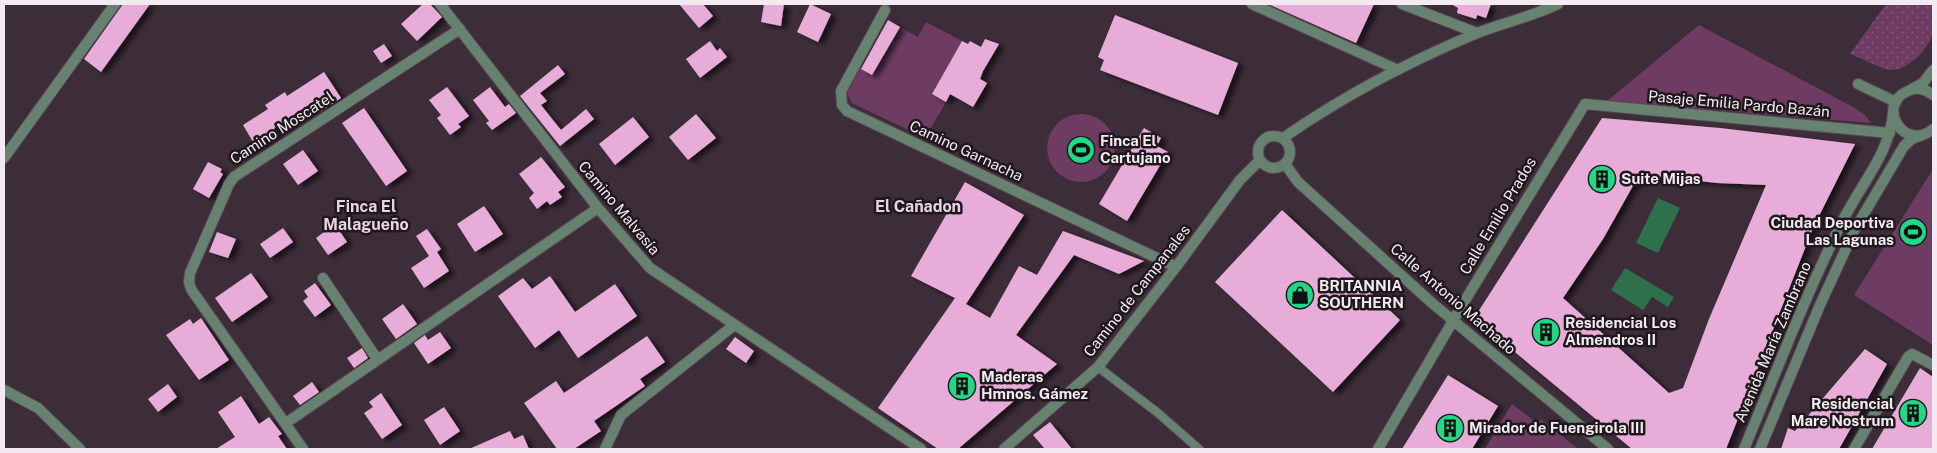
<svg xmlns="http://www.w3.org/2000/svg" width="1937" height="453" viewBox="0 0 1937 453" font-family="'Public Sans',sans-serif">
	<style>
		.green { fill: #6e3c62 }
		.garden { fill: url(#garden-dots) }
		.water { fill: #2e704c }
		.building { fill: #e7acd7; fill-rule: evenodd; filter: url(#shadow) }
		.lines { fill: none; stroke-linecap: round; stroke-linejoin: round }
		.lane-casing { stroke: #5a4b56; stroke-width: 10 }
		.street-casing { stroke: #5a4b56; stroke-width: 12 }
		.lane { stroke: #688271; stroke-width: 8 }
		.street { stroke: #688271; stroke-width: 10 }
		.labels { text-anchor: middle; stroke-width: 5; stroke-linejoin: round; paint-order: stroke }
		.street-label { font-size: 15px; fill: #f4eaf1; stroke: #1f181d }
		.poi-label { font-size: 15px; font-weight: bold; fill: #f4eaf1; stroke: #1f181d; text-anchor: start }
		.neighbourhood-label { font-size: 16px; font-weight: bold; fill: #e9d4e3; stroke: #1f181d }
	</style>
	<defs>
		<pattern id="garden-dots" width="8" height="8" patternUnits="userSpaceOnUse" patternTransform="scale(1.25)"><rect width="8" height="8" fill="#6e3c62"/><path d="M2 2h.1M6 6h.1" fill="none" stroke="#835879" stroke-width="1.8" stroke-linecap="round"/></pattern>
		<filter id="shadow"><feDropShadow dx="5.5" dy="3" stdDeviation="2.5" flood-color="#0009"/></filter>
	</defs>
	<rect width="100%" height="100%" fill="#3d2d39"/>
	<path class="green" d="M926 22 962 41 932 94 946 102 925 138 852 103 847 93 860 68 872 74 900 27 918 37Z
		M1699 25 1853 107 1865 115 1871 123 1607 101Z
		M1047 148a34 34 0 1 1 68 0a34 34 0 1 1-68 0Z
		M1933 169V345L1854 295Z
		M1512 404 1537 423 1541 419 1578 449H1485Z"/>
	<path class="garden" d="M1886 4H1933C1933 12 1935 22 1933 31 1931 47 1908 71 1890 70 1878 68 1862 58 1850 54Z"/>
	<path class="water" d="M1658 198 1680 208 1658 253 1636 243Z
		M1625 268 1674 297 1668 307 1652 297 1643 310 1611 290Z"/>
	<path class="building" d="M123 4H150L101 72 84 59Z
		M423 4H430L442 17 417 41 401 24Z
		M679 4H703L713 16 699 28Z
		M764 4H784L781 26 761 22Z
		M810 4 831 14 818 42 797 32Z
		M1268 4H1374L1356 43Z
		M1451 4H1491L1486 18 1477 15 1476 19 1457 13 1458 8Z
		M1115 15 1238 63 1218 115 1100 70 1104 60 1098 57Z
		M888 20 900 27 872 75 861 69Z
		M985 39 999 44 983 71 980 79 987 83 973 107 950 94 946 102 932 94 962 41 968 44 970 41 981 47Z
		M710 41 717 51 720 48 727 57 700 78 686 59Z
		M384 44 392 56 381 63 373 51Z
		M558 65 565 74 540 93 547 101 541 105 561 130 586 109 594 119 560 146 520 96Z
		M324 72 341 98 320 112 313 102 274 128 277 134 256 147 243 125 268 109 265 105 285 92 287 96Z
		M447 87 469 116 458 124 461 127 450 135 437 118 441 115 429 100Z
		M490 87 505 107 509 104 516 113 492 130 486 123 489 121 473 100Z
		M364 108 407 171 386 186 342 123Z
		M696 114 716 138 688 160 669 137Z
		M633 117 649 137 615 165 599 144Z
		M1602 118 1720 128 1855 144 1813 228 1726 449H1632L1481 324 1478 312ZM1646 175 1717 183 1766 185 1709 319 1683 388 1669 393 1563 298 1603 239 1634 184Z
		M1144 128 1161 138 1157 146 1168 152 1127 221 1099 204Z
		M303 150 318 171 298 185 283 164Z
		M541 157 565 187 558 192 562 197 550 205 547 201 537 209 529 198 534 193 519 174Z
		M208 162 222 169 220 172 223 174 209 198 193 189Z
		M965 182 1024 215 966 304 990 318 1019 266 1037 275 1063 231 1144 261 1119 274 1074 255 1016 335 1057 364 958 449H938L878 408 955 298 911 276Z
		M484 206 503 234 475 252 457 224Z
		M1282 210 1400 320 1333 392 1215 282Z
		M335 224 347 242 328 255 316 238Z
		M283 228 293 242 270 258 260 244Z
		M427 229 441 249 437 252 449 271 424 288 411 268 429 256 416 236Z
		M217 232 236 239 228 258 209 252Z
		M251 273 268 297 232 322 215 298Z
		M550 276 575 312 615 284 637 316 578 358 559 330 535 348 498 296 523 278 532 289Z
		M315 283 331 305 315 317 303 301 308 297 304 291Z
		M403 304 417 324 396 339 382 319Z
		M201 318 229 360 199 380 166 335 190 319 193 324Z
		M440 332 451 348 428 364 414 343 425 335 428 340Z
		M647 336 665 362 640 379 645 386 594 421 601 431 574 449H557L524 403 556 381 564 393Z
		M735 337 754 351 746 363 726 349Z
		M362 348 368 358 354 368 347 358Z
		M1865 349 1887 364 1839 449H1781L1788 428 1795 431Z
		M1920 368 1933 377V449H1872Z
		M1448 375 1498 406 1472 449H1402Z
		M312 382 319 392 300 405 293 396Z
		M168 384 177 397 158 412 148 399Z
		M381 393 402 425 382 439 364 413 373 407 369 402Z
		M241 396 259 424 269 417 282 434 278 436 287 449H216L235 437 218 412Z
		M444 407 460 431 440 445 424 420Z
		M1050 422 1072 449H1045L1033 435Z
		M510 431 514 439 523 435 529 449H469Z"/>
	<g class="lines">
		<g class="lane-casing">
			<path id="lane" d="M1098 367 1158 413 1199 449"/>
		</g>
		<g class="street-casing">
			<path id="street" d="M440 4 598 208 650 268 921 449
				M1252 4 1398 70
				M1402 4 1477 33
				M885 10 841 91 842 105 847 111 1176 267
				M1858 84 1896 102
				M1912 89 1923 83 1933 70
				M1933 95C1925 89 1917 86 1908 91 1875 105 1904 153 1933 129
				M1258 152a16 16 0 1 1 32 0a16 16 0 1 1-32 0Z
				M1283 138C1342 97 1408 62 1475 34 1502 23 1531 17 1558 4
				M4 158 115 4
				M1285 164 1298 182 1432 303 1608 449
				M323 278 377 359
				M4 390 38 408 80 449
				M286 423 598 208
				M303 449 191 289 189 282 190 273 229 184 234 177 460 29
				M605 449 621 415 733 326
				M1004 449 1098 367 1176 267 1240 180 1260 160
				M1378 449 1464 302 1585 104 1890 133
				M1744 449C1776 373 1805 296 1842 222 1859 187 1891 152 1893 112
				M1760 449 1820 305 1855 229 1904 146 1912 139 1925 134
				M1854 449 1908 357 1912 354 1933 365"/>
		</g>
		<use href="#lane" class="lane"/>
		<use href="#street" class="street"/>
	</g>
	<defs>
		<g id="stadium-disc" transform="scale(1.4375)"><circle r="9.5" fill="#21d887" stroke="#1f181d"/><path d="M0-5a6.5 5 0 1 0 0 10a6.5 5 0 1 0 0-10ZM-3.5-1.8h7v3.6h-7Z" fill="#111"/></g>
		<g id="building-disc" transform="scale(1.4375)"><circle r="9.5" fill="#21d887" stroke="#1f181d"/><path d="M-4-6H4V6H1V3H-1V6H-4ZM-2.5-4.3h1.7v1.8h-1.7ZM.8-4.3h1.7v1.8H.8ZM-2.5-1h1.7V.8h-1.7ZM.8-1h1.7V.8H.8Z" fill="#111"/></g>
		<g id="shop-disc" transform="scale(1.4375)"><circle r="9.5" fill="#21d887" stroke="#1f181d"/><path d="M-5-2.5h2.3a2.7 3.5 0 0 1 5.4 0H5L5.5 6h-11ZM-1.5-2.5h3a1.5 2.3 0 0 0-3 0Z" fill="#111"/></g>
	</defs>
	<g fill-rule="evenodd">
		<use href="#stadium-disc" x="1081" y="150"/>
		<use href="#building-disc" x="1602" y="179"/>
		<use href="#stadium-disc" x="1913" y="232"/>
		<use href="#shop-disc" x="1300" y="295"/>
		<use href="#building-disc" x="1546" y="332"/>
		<use href="#building-disc" x="962" y="386"/>
		<use href="#building-disc" x="1913" y="413"/>
		<use href="#building-disc" x="1450" y="428"/>
	</g>
	<g class="labels">
		<g class="street-label">
			<text transform="translate(1739 104) rotate(5)" y="5">Pasaje Emilia Pardo Bazán</text>
			<text transform="translate(282 128) rotate(-33)" y="5">Camino Moscatel</text>
			<text transform="translate(966 151) rotate(25)" y="5">Camino Garnacha</text>
			<text transform="translate(619 208) rotate(50)" y="5">Camino Malvasía</text>
			<text transform="translate(1498 216) rotate(-59)" y="5">Calle Emilio Prados</text>
			<text transform="translate(1137 291) rotate(-52)" y="5">Camino de Campanales</text>
			<text transform="translate(1453 299) rotate(41)" y="5">Calle Antonio Machado</text>
			<text transform="translate(1773 342) rotate(-67)" y="5">Avenida María Zambrano</text>
		</g>
		<g class="poi-label">
			<text x="1100" y="146">Finca El<tspan x="1100" dy="17">Cartujano</tspan></text>
			<text x="1621" y="184">Suite Mijas</text>
			<text x="1894" y="228" text-anchor="end">Ciudad Deportiva<tspan x="1894" dy="17">Las Lagunas</tspan></text>
			<text x="1319" y="291">BRITANNIA<tspan x="1319" dy="17">SOUTHERN</tspan></text>
			<text x="1565" y="328">Residencial Los<tspan x="1565" dy="17">Almendros II</tspan></text>
			<text x="981" y="382">Maderas<tspan x="981" dy="17">Hmnos. Gámez</tspan></text>
			<text x="1894" y="409" text-anchor="end">Residencial<tspan x="1894" dy="17">Mare Nostrum</tspan></text>
			<text x="1469" y="433">Mirador de Fuengirola III</text>
		</g>
		<g class="neighbourhood-label">
			<text x="366" y="212">Finca El<tspan x="366" dy="18">Malagueño</tspan></text>
			<text x="918" y="212">El Cañadon</text>
		</g>
	</g>
	<rect width="1937" height="453" fill="none" stroke="#f4eaf1" stroke-width="10"/>
</svg>
